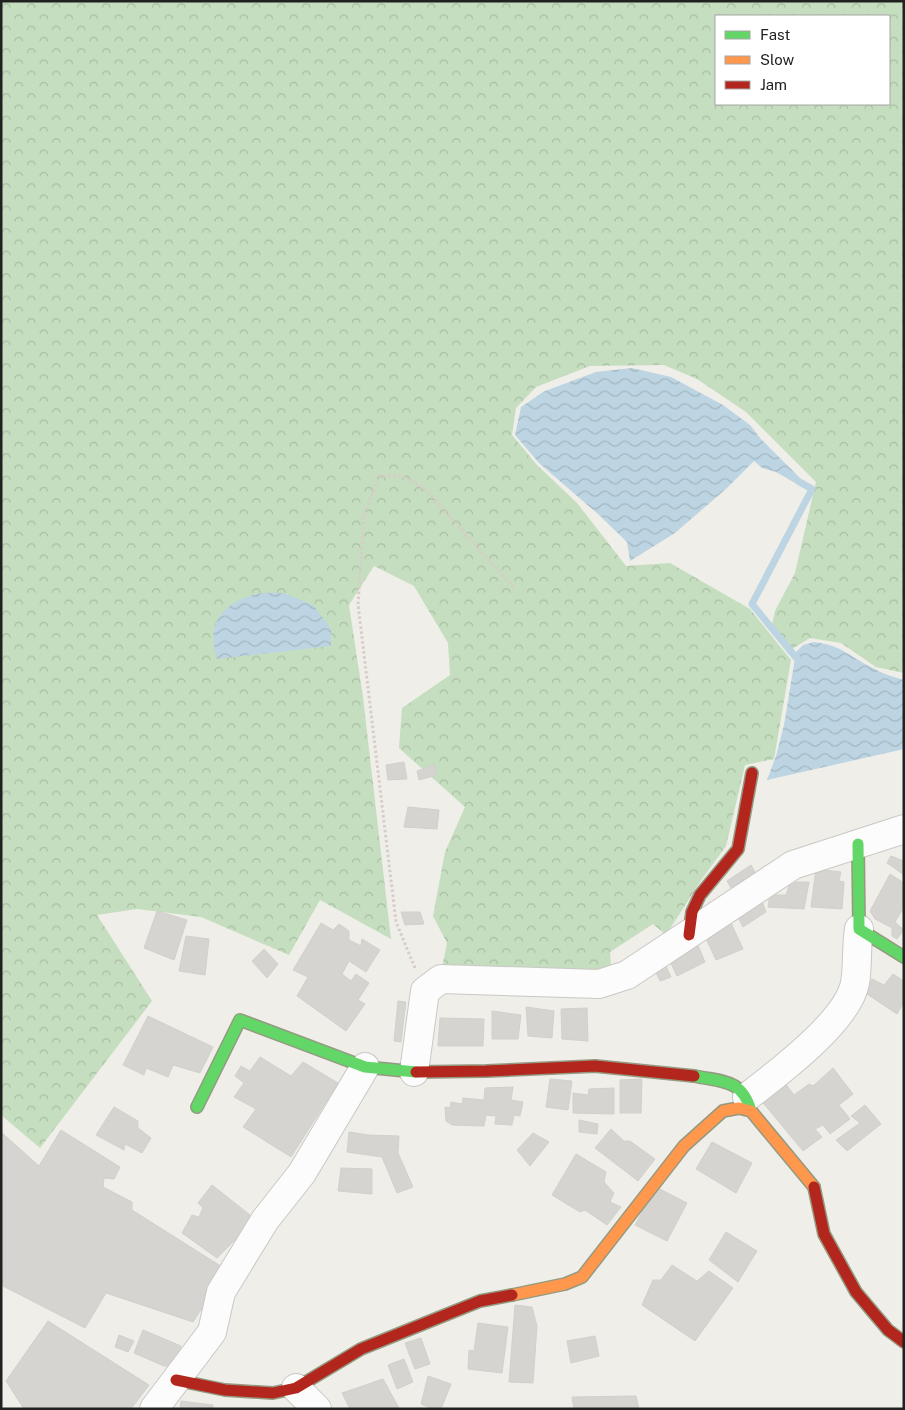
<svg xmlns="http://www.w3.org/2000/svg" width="905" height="1410" viewBox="0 0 905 1410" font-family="'Public Sans',sans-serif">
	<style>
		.forest { fill: url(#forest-crowns); fill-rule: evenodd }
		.water { fill: url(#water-waves) }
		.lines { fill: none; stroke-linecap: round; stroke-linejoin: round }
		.stream { stroke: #bdd5e2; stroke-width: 7 }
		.building { fill: #d6d4d0; stroke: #d2d0ca }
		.street-casing { stroke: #c8c8c5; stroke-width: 30 }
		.fast-casing { stroke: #949a80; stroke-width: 14 }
		.slow-casing { stroke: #949a80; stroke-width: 14 }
		.jam-casing { stroke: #949a80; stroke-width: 14 }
		.path { stroke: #d8ccc8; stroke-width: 3; stroke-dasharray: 2.5 2.5; stroke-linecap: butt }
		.street { stroke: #fdfcfc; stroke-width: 28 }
		.fast { stroke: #63d668; stroke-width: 11 }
		.slow { stroke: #ff974d; stroke-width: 11 }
		.jam { stroke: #b3261e; stroke-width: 11 }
	</style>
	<defs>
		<pattern id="forest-crowns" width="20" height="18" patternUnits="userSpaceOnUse" patternTransform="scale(1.25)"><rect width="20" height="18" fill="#c5debf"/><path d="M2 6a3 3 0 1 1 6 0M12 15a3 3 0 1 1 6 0" fill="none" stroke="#a9bea4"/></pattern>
		<pattern id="water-waves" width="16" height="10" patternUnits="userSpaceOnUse" patternTransform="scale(1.25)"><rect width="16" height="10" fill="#bdd5e2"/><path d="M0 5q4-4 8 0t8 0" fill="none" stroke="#a2b7c2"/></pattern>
	</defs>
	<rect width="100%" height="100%" fill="#efeee9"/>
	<path class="forest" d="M1 1H904V673L876 667 841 643 810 638 792 649 772 625 775 611 795 573 816 482 746 412 697 379 664 365 590 366 536 387 516 408 512 435 537 465 577 503 626 566 670 563 750 609 791 660 774 759 745 765 726 846 702 879 666 935 653 924 610 952 611 966 596 972 442 968 447 943 433 916 445 852 465 807 399 748 402 708 450 675 448 643 414 586 374 566 349 605 363 697 391 939 320 900 289 955 201 917 137 909 97 915 152 1001 40 1148 1 1115ZM716 16H889V104H716Z"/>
	<path class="water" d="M632 368 671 377 723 405 750 425 761 439 807 485 804 488 776 472 762 468 754 461 727 488 675 533 630 561 627 542 599 515 539 463 515 435 521 407 545 391 596 372Z
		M284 593 313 605 331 628V646L217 659C206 625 220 605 253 595 262 592 274 593 284 593Z
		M814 642C841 645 849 656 871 667 881 673 893 677 904 680V749L767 780 776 756 784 725 796 652 803 645Z"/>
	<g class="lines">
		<path class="stream" d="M798 660 752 604 812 489 798 481"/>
	</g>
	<path class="building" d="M404 762 407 779 388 780 386 765Z
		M434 765 437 775 419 780 417 771Z
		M408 807 439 810 437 829 404 827Z
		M891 856 904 861V875L887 863Z
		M751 865 755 872 731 888 727 881Z
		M816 869 841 872 839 881 844 882 842 909 811 907Z
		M890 874 904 883V907L895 922 904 930 897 939 892 936V928L875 919 870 911Z
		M796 882H809L804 909 768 907 770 895H786L789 886Z
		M762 901 766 912 743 927 737 915Z
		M157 911 187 920 174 960 144 948Z
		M401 912H420L424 924 405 925Z
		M321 923 333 930 339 924 349 931V940L361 946 362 939 380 950 366 972 349 961 342 974 351 981 356 974 369 983 358 1000 365 1004 346 1031 297 996 308 977 293 970Z
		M731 923 743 949 716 960 705 936Z
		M186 936 209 939 205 975 179 971Z
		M697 943 705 962 677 976 668 957Z
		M264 949 278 964 267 978 252 961Z
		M664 962 671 977 660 981 653 966Z
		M893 974 904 981V1002L897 1014 864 992 872 979 884 985Z
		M398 1001 406 1002 401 1042 394 1041Z
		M526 1007 554 1011 552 1038 528 1036Z
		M587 1008 588 1041 562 1039 561 1009Z
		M492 1011 521 1015 518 1039H492Z
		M148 1016 213 1047 200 1073 173 1065 168 1077 146 1068 144 1075 123 1065Z
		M440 1018 484 1019 483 1046H438Z
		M260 1057 291 1076 303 1062 338 1083 291 1157 243 1127 256 1109 234 1097 244 1083 235 1076 241 1066 250 1071Z
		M833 1068 853 1094 839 1105 850 1119 830 1134 823 1125 815 1129 822 1137 803 1151 759 1098 781 1078 794 1095 809 1084 813 1086Z
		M550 1079 572 1081 568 1110 546 1107Z
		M642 1079 641 1113H620V1080Z
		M513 1087 511 1100 523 1102 520 1116 514 1115 512 1125 495 1124 496 1116 486 1115 484 1126 452 1125 446 1121 445 1107 450 1108 451 1102 462 1104 463 1098 484 1100 485 1088Z
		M614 1088V1114L573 1113V1093L588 1095 589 1089Z
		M865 1105 881 1124 847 1151 836 1140 860 1123 851 1116Z
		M114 1107 138 1121V1128L151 1138 142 1153 125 1144 124 1150 96 1135Z
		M579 1120 598 1124 597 1134 579 1132Z
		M611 1129 624 1141H630L655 1159 638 1181 595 1148Z
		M61 1130 120 1167 114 1179 104 1178 103 1187 132 1202V1210L227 1270 193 1322 106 1293 85 1328 1 1285V1132L39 1166Z
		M349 1132 368 1135 399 1136 398 1153 413 1187 397 1193 382 1157 347 1152Z
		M533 1133 549 1142 530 1166 517 1150Z
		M712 1142 752 1163 736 1193 696 1169Z
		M576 1154 606 1172 604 1182 614 1193 610 1202 621 1207 607 1225 585 1210 580 1212 552 1195Z
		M341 1168 372 1169V1194L338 1191Z
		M212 1185 250 1215 242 1233 217 1258 182 1233 192 1215 199 1217 203 1208 198 1203Z
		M656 1187 687 1203 667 1241 635 1225Z
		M726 1232 757 1251 738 1282 709 1260Z
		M672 1265 697 1281 709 1271 733 1288 695 1341 642 1305 653 1280H661Z
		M515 1305 532 1307 537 1326 533 1383 509 1382Z
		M48 1321 149 1385 131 1409H24L6 1381Z
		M478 1323 508 1327 502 1373 468 1369 469 1350 474 1351Z
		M143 1330 181 1346 174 1366H164L134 1353Z
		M119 1335 134 1341 128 1352 115 1347Z
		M595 1336 599 1356 571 1363 567 1341Z
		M421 1338 430 1364 415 1369 405 1343Z
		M404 1359 413 1382 397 1389 388 1365Z
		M428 1376 451 1384 441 1409H433L421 1404Z
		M383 1379 399 1408 350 1409 342 1393Z
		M636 1396 639 1409H574L572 1397Z
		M181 1401 213 1405V1409H180Z"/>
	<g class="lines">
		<g class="street-casing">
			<path id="street" d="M414 1072 425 991 441 979 599 984 627 975 793 865 904 829
				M747 1097C777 1074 848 1021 855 983 858 966 856 947 859 929
				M296 1388 317 1409
				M154 1409 212 1332 221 1292 265 1220 302 1173 365 1067"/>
		</g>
		<g class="fast-casing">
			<path id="fast" d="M858 844 859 929 904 957
				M694 1076C723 1082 742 1079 751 1111
				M197 1107 240 1020 365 1067 416 1072"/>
		</g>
		<g class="slow-casing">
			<path id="slow" d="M512 1295 565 1284 582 1277 684 1146 723 1111 739 1108 751 1111 814 1187"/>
		</g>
		<g class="jam-casing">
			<path id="jam" d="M689 935 692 912 700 895 738 849 752 773
				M416 1072 486 1071 595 1066 694 1076
				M814 1187 824 1234 856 1292 888 1330 904 1342
				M176 1380 225 1390 273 1393 296 1388 361 1349 480 1301 512 1295"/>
		</g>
		<path class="path" d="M415 968 396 922 358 604 364 516 379 476H402L425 489 514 588"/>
		<use href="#street" class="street"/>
		<use href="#fast" class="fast"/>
		<use href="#slow" class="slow"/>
		<use href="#jam" class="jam"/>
	</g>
	<rect width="905" height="1410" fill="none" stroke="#212121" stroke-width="5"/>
	<rect x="715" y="15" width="175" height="90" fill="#ffffff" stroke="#a6a6a6"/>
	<rect x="725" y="31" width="25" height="8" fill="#63d668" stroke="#a6a6a6"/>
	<text x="760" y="40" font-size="15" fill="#212121">Fast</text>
	<rect x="725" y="56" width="25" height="8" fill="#ff974d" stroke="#a6a6a6"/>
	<text x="760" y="65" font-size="15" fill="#212121">Slow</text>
	<rect x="725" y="81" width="25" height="8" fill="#b3261e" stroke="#a6a6a6"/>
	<text x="760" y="90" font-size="15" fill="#212121">Jam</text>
</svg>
